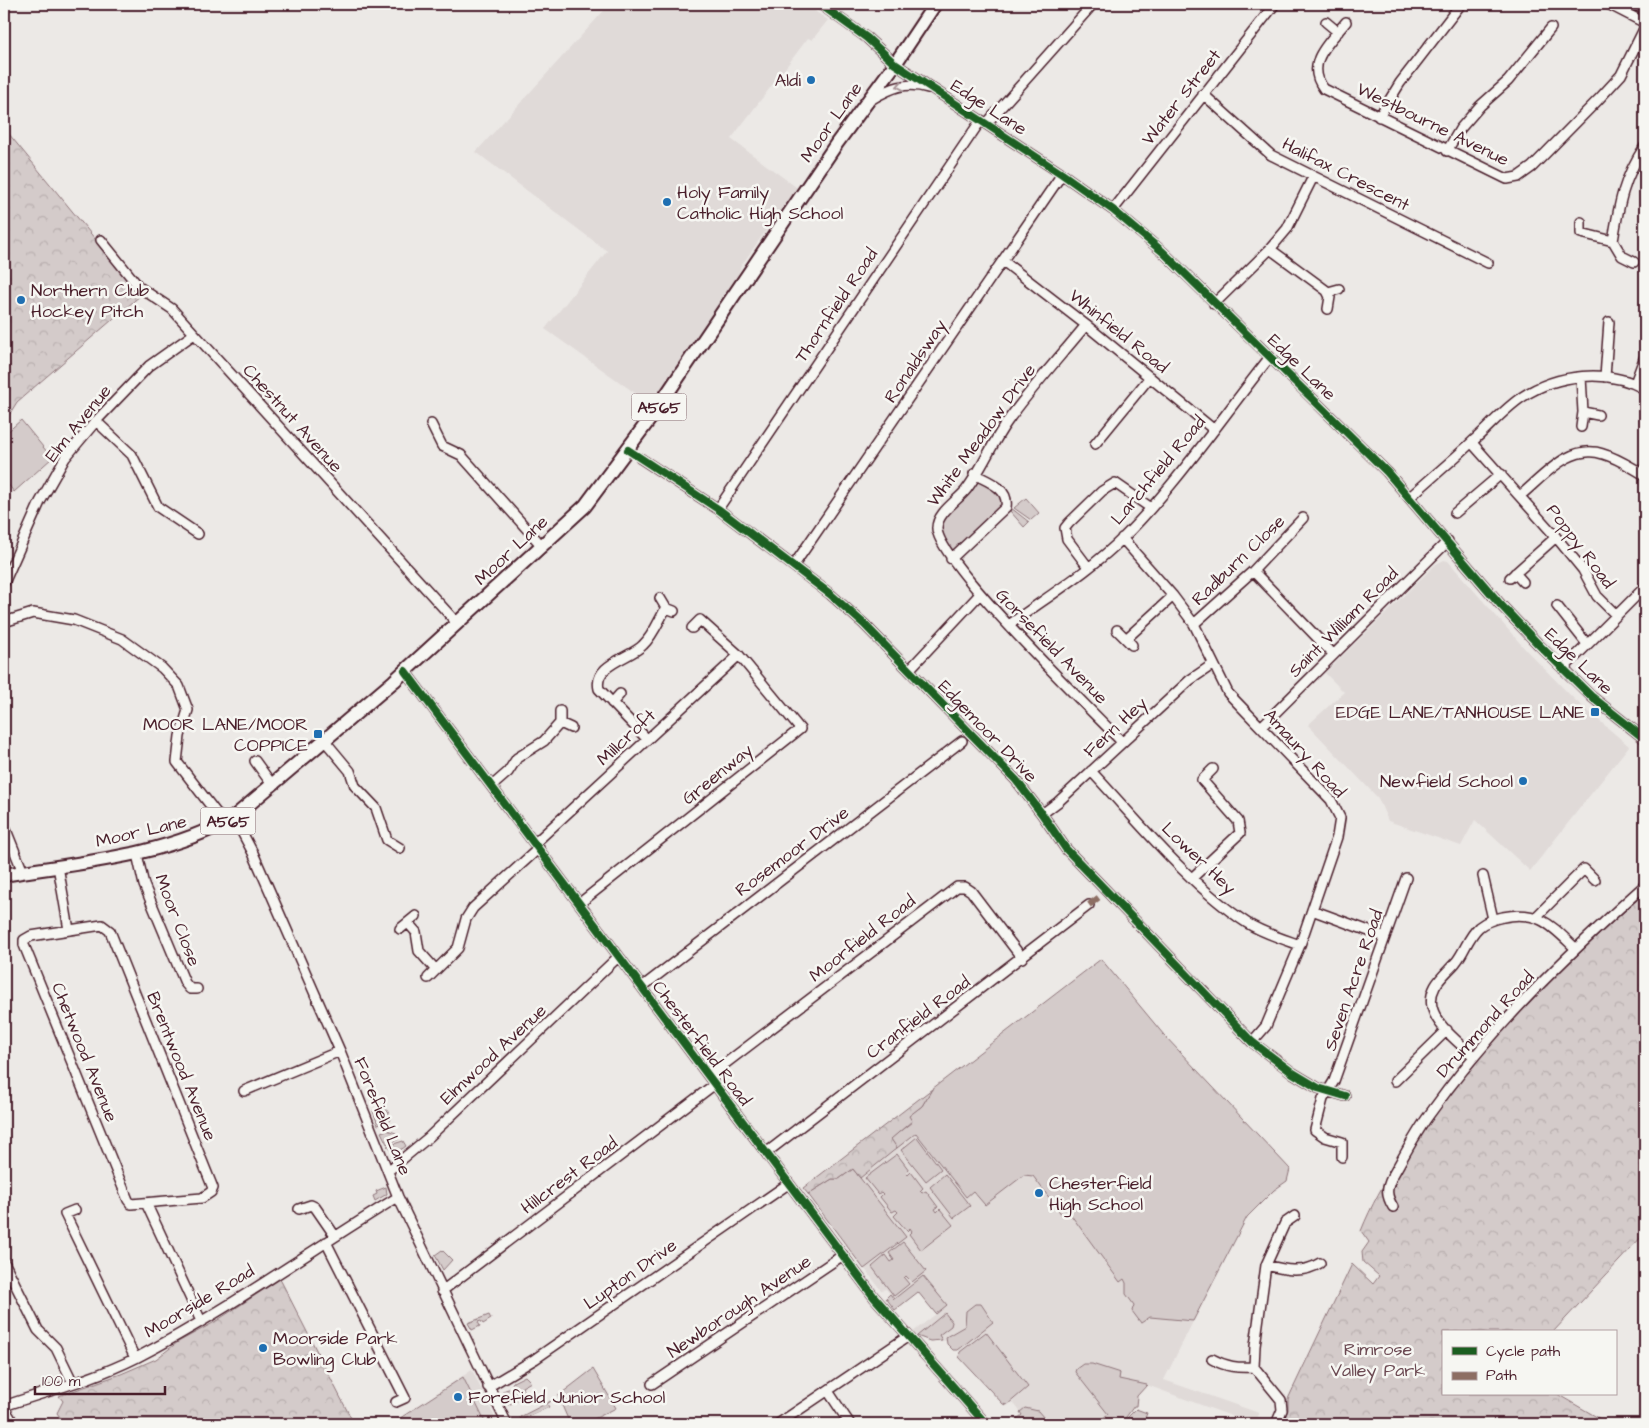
<svg xmlns="http://www.w3.org/2000/svg" width="1649" height="1428" viewBox="0 0 1649 1428" font-family="'Architects Daughter',sans-serif">
	<style>
		.built { fill: #e0dad8 }
		.green { fill: #d4cbca; stroke: #8f757a }
		.forest { fill: url(#forest-crowns); stroke: #8f757a }
		.lines { fill: none; stroke-linecap: round; stroke-linejoin: round }
		.minor-casing { stroke: #4a1f2b; stroke-width: 12 }
		.major-casing { stroke: #4a1f2b; stroke-width: 15 }
		.highway-casing { stroke: #4a1f2b; stroke-width: 16 }
		.minor { stroke: #f6f6f2; stroke-width: 9 }
		.major { stroke: #f6f6f2; stroke-width: 11 }
		.highway { stroke: #f6f6f2; stroke-width: 12 }
		.quiet { stroke: #8d6e63; stroke-width: 6; stroke-dasharray: 12 6; stroke-linecap: butt }
		.cycleway-casing { stroke: #f6f6f2; stroke-width: 11 }
		.cycleway { stroke: #1b5e20; stroke-width: 8 }
		.oneway { stroke: #a99598 }
		.poi-dot { fill: #1f6fb2; stroke: #f6f6f2; stroke-width: 2 }
		.labels { text-anchor: middle; stroke-width: 5; stroke-linejoin: round; paint-order: stroke }
		.shield { fill: #f6f6f2; stroke: #7e6067; stroke-width: 1 }
		.shield-label { font-size: 16px; font-weight: bold; fill: #4a1f2b }
		.poi-label { font-size: 18px; fill: #4a1f2b; stroke: #f6f6f2; text-anchor: start }
		.street-label { font-size: 18px; fill: #4a1f2b; stroke: #f6f6f2 }
		.park-label { font-size: 18px; fill: #6c4a53; stroke: #f6f6f2 }
	</style>
	<defs>
		<pattern id="forest-crowns" width="20" height="18" patternUnits="userSpaceOnUse" patternTransform="scale(1.25)"><rect width="20" height="18" fill="#d4cbca"/><path d="M2 6a3 3 0 1 1 6 0M12 15a3 3 0 1 1 6 0" fill="none" stroke="#b8aeae"/></pattern>
	</defs>
	<rect width="100%" height="100%" fill="#ece9e6"/>
	<filter id="ink" filterUnits="userSpaceOnUse"><feTurbulence type="fractalNoise" baseFrequency=".02" numOctaves="2"/><feDisplacementMap in="SourceGraphic" scale="10" xChannelSelector="R" yChannelSelector="G"/><feConvolveMatrix kernelMatrix="1 2 1 2 8 2 1 2 1" color-interpolation-filters="sRGB"/></filter>
	<g filter="url(#ink)">
		<path class="built" d="M610 4H811L816 12 828 20 812 40 808 38 731 139 800 190 782 215 767 229 741 266 735 283 652 405 545 329 607 251 476 152Z
			M1444 560 1448 561 1526 650 1575 700 1629 746 1530 871 1475 820 1461 846 1388 821 1378 798 1308 725 1344 692 1325 673 1436 564Z
			M1101 959 1164 1035 1290 1169 1287 1181 1253 1209 1236 1235 1164 1380 1259 1413 1258 1417 1270 1420 1268 1424H1253L1147 1385 1110 1424H1011L1022 1414 1012 1401 1003 1404 959 1357 961 1353 958 1349 953 1350 946 1341 923 1339 913 1332 936 1314 918 1292 895 1310 886 1298 890 1294 886 1289 881 1290 803 1188Z
			M472 1370 498 1424H393L392 1423Z"/>
		<path class="green" d="M21 420 52 458 14 492 4 479V435Z
			M980 481 998 491 1002 506 955 551 951 550 940 532 943 519 977 482Z
			M1026 498 1039 513 1031 520 1014 508Z
			M1011 508 1029 522 1024 527 1010 511Z
			M1101 959 1164 1035 1290 1169 1287 1181 1274 1190 1247 1217 1193 1321 1150 1317 1141 1323 1132 1311 1134 1305 1126 1294V1283L1124 1279 1120 1282 1068 1211 1062 1215 1033 1176 1024 1175 985 1205 973 1191 966 1197 916 1133 897 1148 890 1139 912 1122 908 1116 922 1106 932 1089Z
			M385 1107 391 1117 390 1121 378 1125 373 1111Z
			M387 1130 396 1133 399 1139 387 1144 381 1132Z
			M917 1137 941 1169 926 1181 901 1150Z
			M403 1141 406 1146C399 1152 393 1152 387 1146Z
			M897 1154 909 1170 906 1173 908 1175 911 1172 923 1188 920 1191 922 1193 926 1191 938 1207 935 1209 937 1212 940 1209 953 1225 921 1250 909 1234 912 1231 910 1228 907 1231 894 1216 898 1212 896 1210 892 1212 880 1197 883 1194 881 1192 878 1194 865 1178Z
			M853 1169 906 1237 864 1269 808 1194 832 1179H839Z
			M945 1174 970 1206 954 1218 930 1187Z
			M386 1187 387 1194 375 1201 373 1196 377 1194 376 1191Z
			M903 1242 926 1271 912 1282 906 1276 904 1278 909 1284 894 1296 872 1267 886 1255 891 1262 894 1260 889 1253Z
			M442 1250 452 1260 443 1270 435 1255Z
			M923 1276 947 1305 936 1314 918 1292 895 1310 886 1298 890 1294 894 1299Z
			M975 1304H981L993 1322 958 1350H953L947 1344 946 1337 965 1326 966 1311Z
			M945 1313 952 1322 951 1326 939 1335 942 1340 930 1341 917 1336Z
			M489 1315 491 1319 483 1324 481 1321 478 1322 480 1326 472 1330 468 1323Z
			M986 1332 1028 1387 1007 1405 1003 1404 959 1357 960 1352Z
			M1083 1364H1092L1120 1373 1119 1379 1147 1385 1137 1396 1136 1406H1134L1121 1424H1096L1108 1414 1075 1372 1076 1369Z
			M593 1369 616 1408 584 1424H570L558 1396Z
			M525 1376 531 1382 522 1387 523 1391 515 1395 517 1401 508 1405 503 1391 511 1388 513 1382Z
			M463 1377 486 1424H391Z
			M551 1401 547 1404 549 1407 521 1420 520 1417Z
			M1025 1408 1038 1411 1049 1424H1011L1022 1415 1020 1412Z
			M1136 1409 1147 1413 1143 1424 1126 1419Z"/>
		<path class="forest" d="M4 128 141 295 17 402 4 423Z
			M1645 893V1233L1553 1332H1443V1394H1557L1609 1424H1282L1288 1410V1399L1352 1264 1373 1284 1379 1276 1363 1262 1362 1252 1369 1242 1361 1231C1381 1181 1414 1135 1448 1094 1508 1021 1575 955 1645 893Z
			M932 1089 922 1106 909 1116 912 1121 891 1139 897 1148 860 1178 853 1169 839 1179H832L808 1194 803 1188Z
			M280 1279 354 1424H65L57 1413 63 1401 59 1396 121 1374 156 1359 178 1342 213 1323Z"/>
		<g class="lines">
			<g class="minor-casing">
				<path id="minor" d="M820 4 867 38 895 64 1062 174 1113 210 1163 252 1387 472 1500 604 1539 645 1592 697 1645 739
					M1608 4 1645 23
					M1326 22 1338 32
					M1346 22C1329 43 1304 63 1324 89L1507 179 1518 177 1532 167 1598 100 1621 75 1645 27
					M1203 94 1271 155 1488 263
					M872 99C891 88 906 81 928 88
					M1379 117 1400 83 1461 4
					M987 123 1093 4
					M1447 151 1460 129 1480 106 1508 81 1551 28
					M1113 210 1275 4
					M1581 222V233L1613 241C1619 204 1623 179 1645 146
					M101 240 139 287 172 309 457 623
					M1613 241 1622 256 1634 262
					M1270 249 1327 291 1330 297 1328 309
					M1003 261 1086 325 1213 429
					M1328 292 1339 289
					M1214 304 1270 249 1287 229 1313 177
					M1086 325C1060 357 1031 388 1007 422 992 443 982 469 966 490 957 501 937 513 937 528 936 560 1092 711 1122 742
					M1605 377 1609 322
					M1635 383 1645 356
					M1583 412 1598 415
					M96 421 132 455 158 507 198 534
					M431 424 442 446 461 455 542 546
					M1581 427 1583 412 1581 377
					M1472 443 1556 537 1583 570 1597 596 1616 615
					M1095 444 1150 377
					M640 458 718 509 830 594 864 624 1016 780 1042 814 1066 849 1252 1042 1293 1073 1318 1088 1345 1096
					M1521 495C1544 476 1570 443 1603 454 1618 458 1632 468 1645 475
					M1410 497C1431 478 1453 460 1473 441 1489 427 1504 409 1522 397 1557 374 1607 368 1645 389
					M718 509 981 120
					M1455 513 1501 474
					M1122 538 1173 596 1194 624 1228 693 1331 800 1340 818 1337 837 1300 945 1266 1026 1252 1042
					M951 559 1006 507C1009 488 989 482 974 474
					M794 565 1062 174
					M1088 567 1067 539 1065 528 1069 523 1102 491 1115 483 1151 508
					M1253 571 1333 654
					M1515 573 1523 582
					M1510 578 1556 537
					M4 583 40 502 65 458 96 421 149 366 194 334
					M660 598 666 608 674 611
					M1557 606 1587 644
					M4 622 33 613 74 620 122 639 162 668 179 686 188 710 180 736 177 762 224 823
					M1194 624 1253 571 1303 518
					M1009 625C1047 597 1090 571 1124 537 1177 484 1223 416 1270 357
					M1117 630 1132 645
					M1126 639 1173 596
					M1563 669 1645 587
					M909 670 980 594
					M405 671 874 1297 986 1424
					M612 703 620 694
					M560 711V723L571 728
					M1261 727 1448 541
					M647 739 599 689C593 664 631 658 643 645 653 636 659 620 666 608
					M325 741 350 771 355 786 376 808 387 840 400 848
					M255 761 273 786
					M1091 771C1138 821 1190 886 1247 923 1263 933 1283 939 1300 945
					M492 786 508 772 517 758 544 741 560 723
					M1042 814 1058 802 1190 680 1212 665
					M234 817 253 853 340 1051 398 1197 507 1424
					M4 825 23 872
					M535 843 739 655
					M137 854 144 885 185 983 190 989H197
					M58 866 69 930
					M1483 876 1493 919
					M1192 878 1240 833 1238 821 1202 780 1213 769
					M580 903 800 729 739 655 700 620 692 628
					M1312 910 1385 937
					M1536 917 1584 869 1595 880
					M408 923 416 932 419 951 436 970
					M102 925 110 931 213 1188 211 1192 202 1198 131 1204 128 1200 24 945V940L31 936Z
					M400 929 416 916
					M428 978 458 948 466 919 473 908 539 848
					M642 987 962 741
					M1473 1056C1459 1042 1437 1027 1432 1007 1428 986 1444 976 1456 962 1465 951 1468 937 1479 927 1486 921 1494 919 1503 917 1539 910 1551 925 1575 948
					M709 1076 957 887H965L971 891 1022 958
					M1395 1081 1447 1030
					M244 1091 340 1051
					M766 1153 1089 905
					M1342 1157V1142L1325 1137 1315 1130 1323 1099 1334 1081 1406 878
					M388 1171 429 1137 618 957
					M146 1203 201 1321
					M1393 1207C1386 1195 1386 1189 1392 1177 1404 1156 1415 1134 1429 1115 1490 1029 1567 955 1645 885
					M299 1209 311 1205 315 1207 335 1236
					M75 1210 65 1214 135 1358
					M326 1242 405 1398 396 1402
					M4 1262 38 1330 56 1348 73 1383
					M1266 1265 1285 1223 1295 1216
					M442 1291 715 1084
					M1212 1359C1226 1367 1238 1368 1254 1367
					M652 1384 843 1255
					M488 1387 535 1359 788 1184
					M828 1391 850 1424
					M4 1406C48 1391 94 1379 136 1358 227 1311 311 1250 398 1197
					M4 1408 14 1424
					M778 1424 907 1337
					M1276 1424 1282 1410 1281 1400 1254 1367 1255 1346 1266 1265C1285 1270 1303 1274 1320 1263"/>
			</g>
			<g class="major-casing">
				<path id="major" d="M1636 4 1645 8"/>
			</g>
			<g class="highway-casing">
				<path id="highway" d="M4 875C82 862 164 857 234 817L394 681 585 506 652 416 837 143 895 64 935 4"/>
			</g>
			<use href="#minor" class="minor"/>
			<use href="#major" class="major"/>
			<use href="#highway" class="highway"/>
			<path class="quiet" d="M1089 905 1106 892"/>
			<g class="cycleway-casing">
				<path id="cycleway" d="M820 4 867 38 895 64 1062 174 1113 210 1163 252 1387 472 1500 604 1539 645 1592 697 1645 739
					M628 450 718 509 830 594 864 624 1016 780 1042 814 1066 849 1252 1042 1293 1073 1318 1088 1345 1096
					M405 671 874 1297 986 1424"/>
			</g>
			<use href="#cycleway" class="cycleway"/>
		</g>
		<defs><path id="oneway-chevron" d="M-2-3.5L2.5 0L-2 3.5" fill="none" stroke-width="1.6" stroke-linecap="round" stroke-linejoin="round" transform="scale(1.25)"/></defs>
		<use class="oneway" href="#oneway-chevron" transform="translate(900 86) rotate(169)"/>
	</g>
	<g class="poi-dot">
		<circle cx="811" cy="80" r="5"/>
		<circle cx="667" cy="202" r="5"/>
		<circle cx="21" cy="300" r="5"/>
		<rect x="1590" y="707" width="10" height="10" rx="2.5"/>
		<rect x="313" y="729" width="10" height="10" rx="2.5"/>
		<circle cx="1523" cy="781" r="5"/>
		<circle cx="1039" cy="1193" r="5"/>
		<circle cx="263" cy="1348" r="5"/>
		<circle cx="458" cy="1397" r="5"/>
	</g>
	<g class="labels">
		<g class="shield">
			<rect x="631.5" y="393.5" width="55" height="27" rx="4"/>
			<rect x="200.5" y="807.5" width="55" height="27" rx="4"/>
		</g>
		<g class="shield-label">
			<text x="659" y="413">A565</text>
			<text x="228" y="827">A565</text>
		</g>
		<g class="poi-label">
			<text x="801" y="86" text-anchor="end">Aldi</text>
			<text x="677" y="198">Holy Family<tspan x="677" dy="21">Catholic High School</tspan></text>
			<text x="31" y="296">Northern Club<tspan x="31" dy="21">Hockey Pitch</tspan></text>
			<text x="1585" y="718" text-anchor="end">EDGE LANE/TANHOUSE LANE</text>
			<text x="308" y="730" text-anchor="end">MOOR LANE/MOOR<tspan x="308" dy="21">COPPICE</tspan></text>
			<text x="1513" y="787" text-anchor="end">Newfield School</text>
			<text x="1049" y="1189">Chesterfield<tspan x="1049" dy="21">High School</tspan></text>
			<text x="273" y="1344">Moorside Park<tspan x="273" dy="21">Bowling Club</tspan></text>
			<text x="468" y="1403">Forefield Junior School</text>
		</g>
		<g class="street-label">
			<text transform="translate(1181 97) rotate(-52)" y="6">Water Street</text>
			<text transform="translate(989 107) rotate(33)" y="6">Edge Lane</text>
			<text transform="translate(831 122) rotate(-55)" y="6">Moor Lane</text>
			<text transform="translate(1433 124) rotate(26)" y="6">Westbourne Avenue</text>
			<text transform="translate(1346 174) rotate(27)" y="6">Halifax Crescent</text>
			<text transform="translate(836 305) rotate(-56)" y="6">Thornfield Road</text>
			<text transform="translate(1119 331) rotate(39)" y="6">Whinfield Road</text>
			<text transform="translate(915 361) rotate(-56)" y="6">Ronaldsway</text>
			<text transform="translate(1302 367) rotate(44)" y="6">Edge Lane</text>
			<text transform="translate(293 418) rotate(48)" y="6">Chestnut Avenue</text>
			<text transform="translate(78 423) rotate(-51)" y="6">Elm Avenue</text>
			<text transform="translate(981 435) rotate(-54)" y="6">White Meadow Drive</text>
			<text transform="translate(1158 470) rotate(-50)" y="6">Larchfield Road</text>
			<text transform="translate(1581 546) rotate(53)" y="6">Poppy Road</text>
			<text transform="translate(511 550) rotate(-43)" y="6">Moor Lane</text>
			<text transform="translate(1238 560) rotate(-44)" y="6">Radburn Close</text>
			<text transform="translate(1343 622) rotate(-45)" y="6">Saint William Road</text>
			<text transform="translate(1052 646) rotate(46)" y="6">Gorsefield Avenue</text>
			<text transform="translate(1579 661) rotate(44)" y="6">Edge Lane</text>
			<text transform="translate(1115 727) rotate(-43)" y="6">Fern Hey</text>
			<text transform="translate(988 731) rotate(46)" y="6">Edgemoor Drive</text>
			<text transform="translate(626 737) rotate(-43)" y="6">Millcroft</text>
			<text transform="translate(1305 753) rotate(48)" y="6">Amaury Road</text>
			<text transform="translate(717 774) rotate(-39)" y="6">Greenway</text>
			<text transform="translate(141 831) rotate(-13)" y="6">Moor Lane</text>
			<text transform="translate(792 851) rotate(-37)" y="6">Rosemoor Drive</text>
			<text transform="translate(1199 858) rotate(44)" y="6">Lower Hey</text>
			<text transform="translate(178 920) rotate(69)" y="6">Moor Close</text>
			<text transform="translate(862 938) rotate(-38)" y="6">Moorfield Road</text>
			<text transform="translate(1353 980) rotate(-71)" y="6">Seven Acre Road</text>
			<text transform="translate(918 1017) rotate(-37)" y="6">Cranfield Road</text>
			<text transform="translate(1485 1024) rotate(-48)" y="6">Drummond Road</text>
			<text transform="translate(702 1043) rotate(53)" y="6">Chesterfield Road</text>
			<text transform="translate(85 1052) rotate(68)" y="6">Chetwood Avenue</text>
			<text transform="translate(493 1054) rotate(-43)" y="6">Elmwood Avenue</text>
			<text transform="translate(182 1066) rotate(68)" y="6">Brentwood Avenue</text>
			<text transform="translate(383 1116) rotate(68)" y="6">Forefield Lane</text>
			<text transform="translate(569 1175) rotate(-37)" y="6">Hillcrest Road</text>
			<text transform="translate(630 1274) rotate(-35)" y="6">Lupton Drive</text>
			<text transform="translate(199 1301) rotate(-31)" y="6">Moorside Road</text>
			<text transform="translate(739 1306) rotate(-34)" y="6">Newborough Avenue</text>
		</g>
		<g class="park-label">
			<text x="1378" y="1355">Rimrose<tspan x="1378" dy="21">Valley Park</tspan></text>
		</g>
	</g>
	<rect width="1649" height="1428" fill="none" stroke="#f6f6f2" stroke-width="20"/>
	<rect x="10" y="10" width="1629" height="1408" fill="none" stroke="#4a1f2b" stroke-width="2" filter="url(#ink)"/>
	<rect x="1442" y="1330" width="175" height="65" fill="#f6f6f2" stroke="#b1a0a2"/>
	<rect x="1452" y="1347" width="25" height="8" fill="#1b5e20" stroke="#b1a0a2"/>
	<text x="1486" y="1356" font-size="15" fill="#4a1f2b">Cycle path</text>
	<rect x="1452" y="1372" width="25" height="8" fill="#8d6e63" stroke="#b1a0a2"/>
	<text x="1486" y="1380" font-size="15" fill="#4a1f2b">Path</text>
	<path d="M35 1386v8h130v-8" fill="none" stroke="#4a1f2b" stroke-width="2.5"/>
	<text x="42" y="1386" font-size="15" fill="#4a1f2b" stroke="#f6f6f2" stroke-width="4" paint-order="stroke">100 m</text>
</svg>
